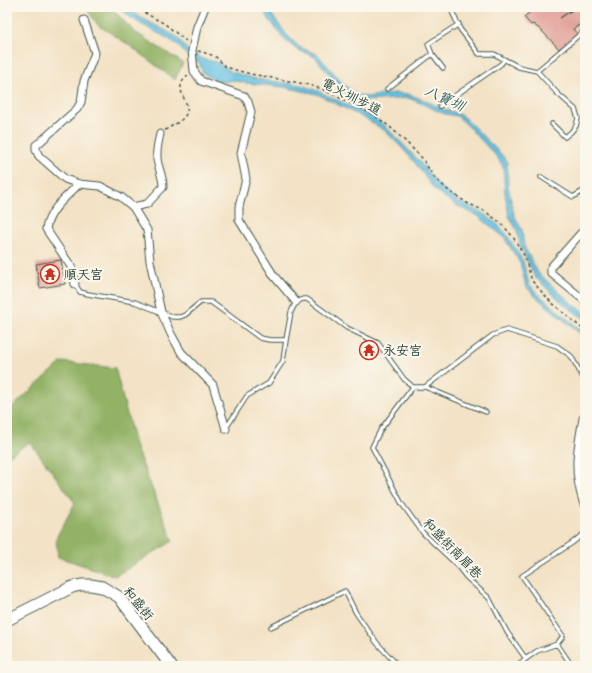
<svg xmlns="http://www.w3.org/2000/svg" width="592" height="673" viewBox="0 0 592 673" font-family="'Balsamiq Sans','LXGW WenKai TC',sans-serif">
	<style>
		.forest { fill: #93b266; stroke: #59784d }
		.water { fill: #65c1e3; stroke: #427f8c }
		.building { fill: #de9890 }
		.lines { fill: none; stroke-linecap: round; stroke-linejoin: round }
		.service-casing { stroke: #3f564a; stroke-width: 5.5 }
		.minor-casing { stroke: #3f564a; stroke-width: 9 }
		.secondary-casing { stroke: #3f564a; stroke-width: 13 }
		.path { stroke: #3f564a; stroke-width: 1.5; stroke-dasharray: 3 3; stroke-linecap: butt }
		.service { stroke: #fff; stroke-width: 3.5 }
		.minor { stroke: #fff; stroke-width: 7 }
		.secondary { stroke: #fff; stroke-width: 11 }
		.labels { text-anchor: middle; stroke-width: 4; stroke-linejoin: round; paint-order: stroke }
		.street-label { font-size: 13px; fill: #1f3d34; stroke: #fbf7ec }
		.poi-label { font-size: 13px; fill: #1f3d34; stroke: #fbf7ec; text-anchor: start }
		.water-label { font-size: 14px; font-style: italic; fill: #305e60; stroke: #fbf7ec }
	</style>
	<rect width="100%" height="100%" fill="#fbf7ec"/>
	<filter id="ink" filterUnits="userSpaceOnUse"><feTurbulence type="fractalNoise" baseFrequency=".025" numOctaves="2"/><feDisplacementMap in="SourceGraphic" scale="8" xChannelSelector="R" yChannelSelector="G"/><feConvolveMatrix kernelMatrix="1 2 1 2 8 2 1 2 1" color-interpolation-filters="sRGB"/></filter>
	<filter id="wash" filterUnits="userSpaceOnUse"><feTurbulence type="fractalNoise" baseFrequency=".012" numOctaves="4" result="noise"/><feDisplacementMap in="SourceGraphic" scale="16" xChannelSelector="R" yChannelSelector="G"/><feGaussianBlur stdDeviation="0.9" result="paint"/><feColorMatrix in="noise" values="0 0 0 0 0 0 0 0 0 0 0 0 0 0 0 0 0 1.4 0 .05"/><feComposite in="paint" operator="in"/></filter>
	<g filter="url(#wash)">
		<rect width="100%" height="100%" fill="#f3e2c5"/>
		<path class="forest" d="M85 7H110L135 32 183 63 175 80 129 45 98 25Z
			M62 362 115 368 136 448 173 541 115 576 58 557 56 538 75 503 30 442 7 457V412Z"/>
		<path class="water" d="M120 7H126L136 15 177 37 188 51 203 59 216 62 232 72 256 79 300 85 318 91 372 117 385 126 419 161 438 185 457 201 481 212 497 224 507 235 523 261 529 284 538 294 585 334V336L582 335 535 296 526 286 520 263 504 237 478 216 454 204 434 189 416 164 403 149 384 130 366 119 317 94 284 87 246 83 232 80 224 82 213 79 203 73 199 62C195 61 191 59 188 56 183 53 180 46 175 43 158 31 132 23 120 7Z
			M260 7H266L286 34 299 47 317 54 344 85 357 95 367 97 394 93 407 94 424 100 445 110 457 113 466 119 501 154 507 162 508 186 514 215 522 230 524 246 538 273 570 302 585 313V319L565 305 535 277 520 245 517 230 509 216 505 193 503 166 498 158 464 122 457 116 445 114 409 98 365 101 354 99 341 88 315 57 296 49 284 39Z"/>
		<g id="blocks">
			<path class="building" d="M537 7H547L550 10 553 7H576L560 18 577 7H579L585 11V21L573 29 578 35 559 49 541 30 533 24 531 25 524 17Z
				M61 260 65 284 40 288 36 264Z
				M373 343 375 355 365 357 362 345Z"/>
		</g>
	</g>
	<g filter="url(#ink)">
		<use href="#blocks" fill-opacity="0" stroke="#3f564a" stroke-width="1"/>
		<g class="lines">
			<g class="service-casing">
				<path id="service" d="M450 7 460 29 479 54H494L519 67 537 71 557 93 575 109 578 118 576 126 571 132 565 137 552 124
					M443 68 432 54 428 44 459 24
					M537 71 585 30
					M387 89 432 54
					M440 106 501 64 504 60
					M541 177 573 197 585 190
					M75 284 80 292 88 294 135 302 173 317H180L185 315 201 302H211L260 338 270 340H286L291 312 296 302 303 299H307L347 328 378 343 404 379 413 387H425L493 335 507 330 557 346 571 356 585 381
					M413 387 381 429 372 447 402 504 423 533 456 564 466 577 489 598 507 632 526 659
					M425 387 486 412
					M226 428 247 396 269 383 283 361 286 340
					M271 627 345 591 356 613 377 643 398 666
					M557 644 572 666
					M516 666 537 651 557 644 563 636 522 576 572 543 585 533"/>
			</g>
			<g class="minor-casing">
				<path id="minor" d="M205 7 197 27 192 50 194 71 201 81 244 96 248 102 251 112 241 153 246 179 239 207V220L274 276 296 302
					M84 20 95 53 84 81 81 102 77 109 39 143 36 145V150L39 156 65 179 79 184 100 186 121 197 133 207 147 230 150 261 161 312 171 334 181 352 213 385 226 429
					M133 207 147 204 163 187C163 178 160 172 158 164 155 154 158 143 160 134
					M585 233H581L551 267V273L585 301
					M75 284 72 268 46 229C49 210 66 197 79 184"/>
			</g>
			<g class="secondary-casing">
				<path id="secondary" d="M585 419C579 451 575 470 585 501
					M7 620 72 587 81 585H91L102 587 119 597 171 666"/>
			</g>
			<path class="path" d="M134 7 165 24 186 41
				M198 51 209 54 216 57 226 67 239 71 251 74 305 84 322 89 374 115 390 127 405 141 422 158 434 177 449 191 467 203 483 210 501 223 513 237 524 255 532 281 551 302 585 331
				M165 130C170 127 176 124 181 120 197 107 176 96 182 82 183 80 187 77 188 75"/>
			<use href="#service" class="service"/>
			<use href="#minor" class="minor"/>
			<use href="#secondary" class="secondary"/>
		</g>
	</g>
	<defs>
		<g id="temple-ring" transform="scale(1)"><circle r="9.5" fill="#fbf7ec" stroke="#c8321e" stroke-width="1.5"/><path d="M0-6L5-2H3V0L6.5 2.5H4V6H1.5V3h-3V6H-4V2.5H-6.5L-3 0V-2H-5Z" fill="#c8321e"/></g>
	</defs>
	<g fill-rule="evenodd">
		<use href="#temple-ring" x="50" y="274"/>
		<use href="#temple-ring" x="369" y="350"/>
	</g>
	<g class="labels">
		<g class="street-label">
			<text transform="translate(352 96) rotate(27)" y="5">電火圳步道</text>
			<text transform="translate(453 548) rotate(46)" y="5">和盛街南眉巷</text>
			<text transform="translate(139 603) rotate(50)" y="5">和盛街</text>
		</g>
		<g class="poi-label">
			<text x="64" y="279">順天宮</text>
			<text x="383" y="355">永安宮</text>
		</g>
		<g class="water-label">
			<text transform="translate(445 98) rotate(24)" y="5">八寶圳</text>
		</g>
	</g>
	<rect width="592" height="673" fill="none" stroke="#fbf7ec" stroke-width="24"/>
</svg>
